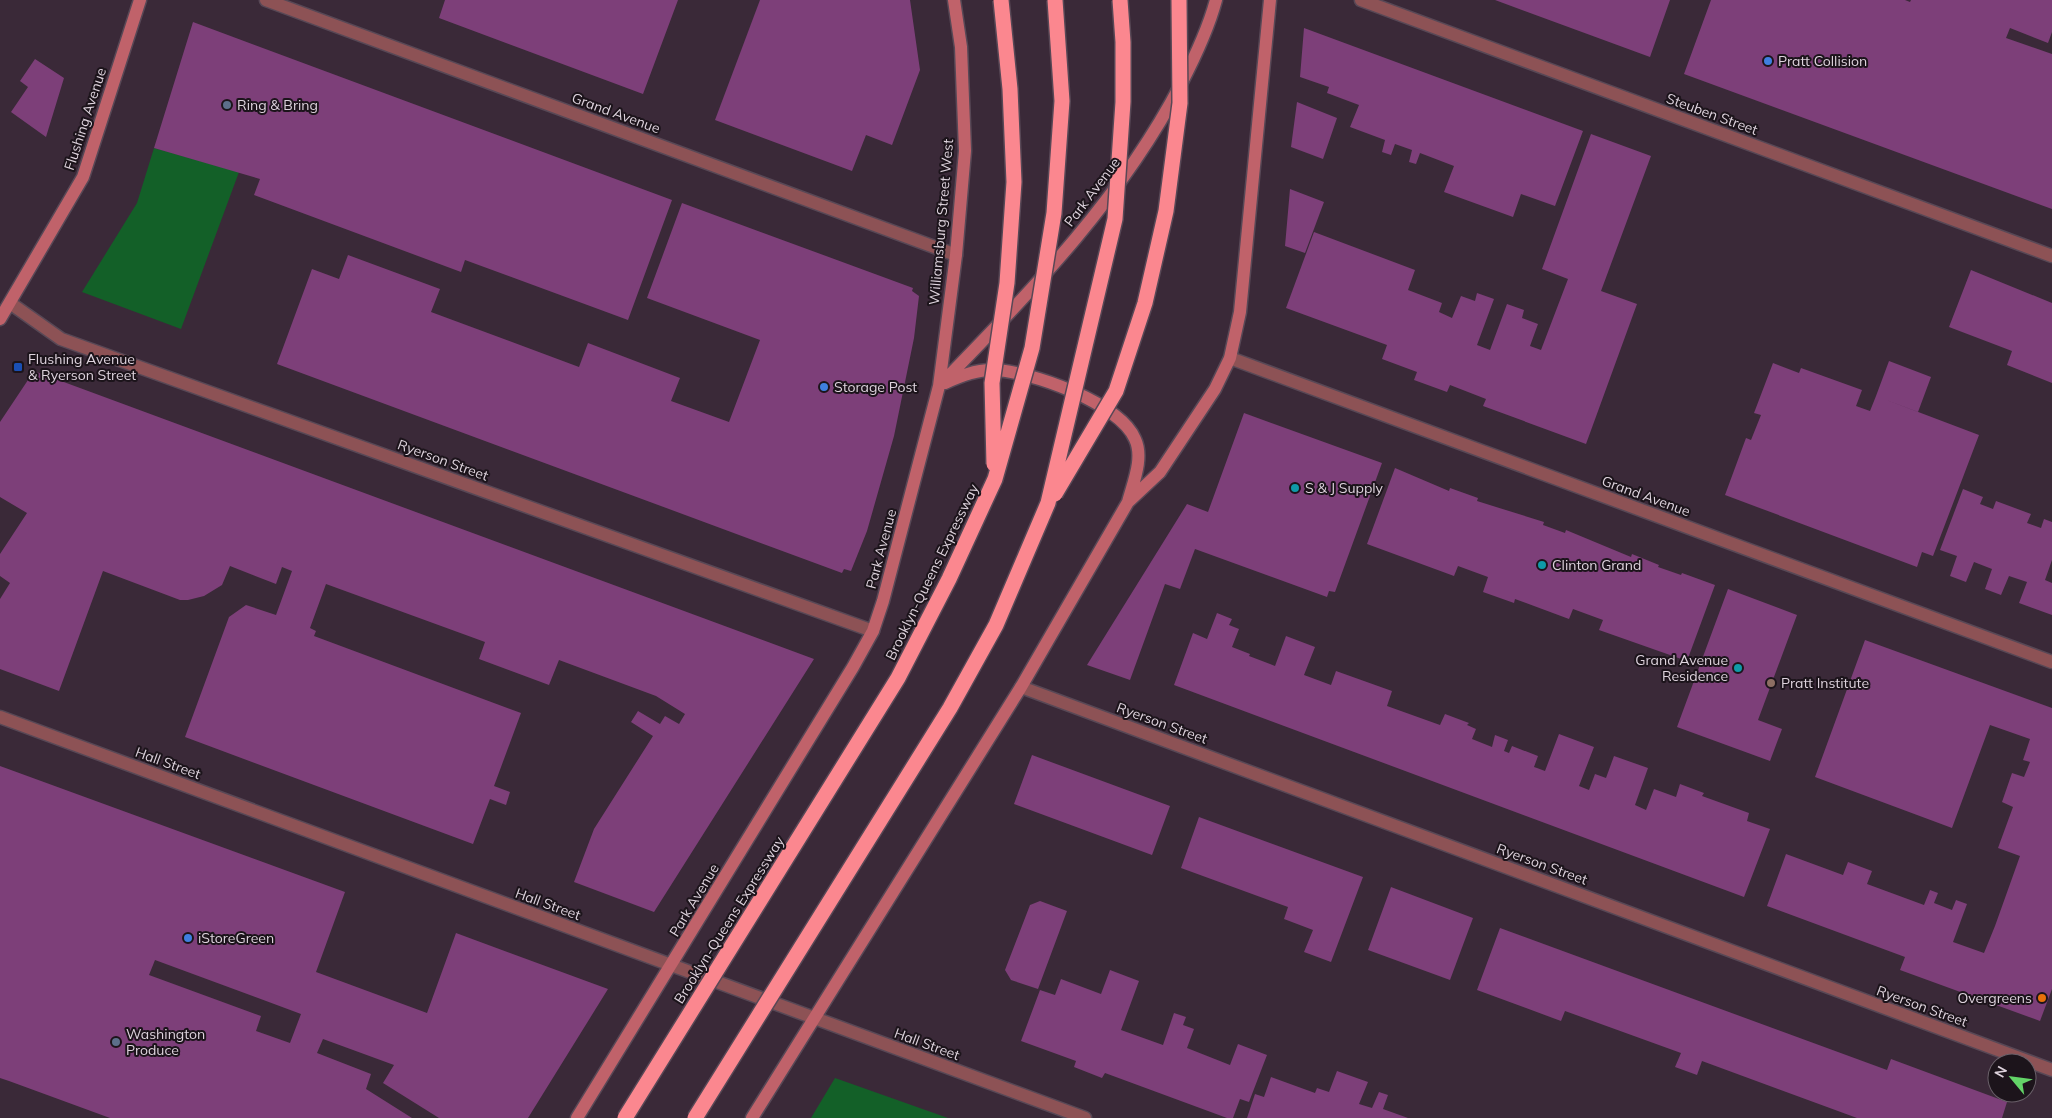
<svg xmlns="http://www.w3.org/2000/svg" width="2052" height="1118" viewBox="0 0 2052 1118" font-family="Mulish,sans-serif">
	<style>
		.green { fill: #136028 }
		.building { fill: #7d3f79; fill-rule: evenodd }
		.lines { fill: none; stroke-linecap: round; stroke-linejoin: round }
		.minor-casing { stroke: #584856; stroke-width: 15 }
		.secondary-casing { stroke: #584856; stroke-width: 15 }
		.minor { stroke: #8d5255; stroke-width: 12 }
		.secondary { stroke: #c0626a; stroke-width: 12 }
		.motorway-bridge-casing { stroke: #584856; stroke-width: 18; stroke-linecap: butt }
		.motorway-bridge { stroke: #fb878f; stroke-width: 15 }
		.shop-dot { fill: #3f7fe0; stroke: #1c141b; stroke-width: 2 }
		.service-dot { fill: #5c6f8a; stroke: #1c141b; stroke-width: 2 }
		.transit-dot { fill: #1a4fb4; stroke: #1c141b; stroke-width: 2 }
		.culture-dot { fill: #0f9aa8; stroke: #1c141b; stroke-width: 2 }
		.education-dot { fill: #8d6e63; stroke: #1c141b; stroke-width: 2 }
		.food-dot { fill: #e8710a; stroke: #1c141b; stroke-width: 2 }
		.labels { text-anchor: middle; stroke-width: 4; stroke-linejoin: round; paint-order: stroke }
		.poi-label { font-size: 14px; fill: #ded3dd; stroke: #1c141b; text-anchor: start }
		.street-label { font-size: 14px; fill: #ded3dd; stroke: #1c141b }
	</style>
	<rect width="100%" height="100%" fill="#3a2938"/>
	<path class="green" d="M154 148 239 172 181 329 82 292 137 203Z
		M835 1078 948 1118H811Z"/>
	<path class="building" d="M445 0H678L643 94 439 18Z
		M760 0H910L920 70 892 145 866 135 852 171 715 120Z
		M1495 0H1670L1650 57Z
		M1711 0H1905L1910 2 1911 0H2052V32L2048 43 2010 28 2006 38 2052 54V209L1684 74Z
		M193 22 672 200 628 320 465 260 461 272 254 195 260 179 154 148Z
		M1304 28 1583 131 1555 206 1521 194 1513 217 1444 192 1454 166 1420 153 1416 164 1409 162 1412 150 1395 144 1391 155 1382 152 1385 140 1350 127 1359 105 1327 93 1329 87 1300 77Z
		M35 59 64 78 46 137 11 112 28 87 20 81Z
		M1297 102 1337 118 1323 159 1291 147Z
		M1591 134 1651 156 1601 291 1637 304 1586 444 1483 406 1486 399 1450 385 1447 392 1414 380 1417 372 1382 359 1387 345 1286 308 1314 232 1415 270 1408 290 1442 303 1439 312 1452 318 1461 296 1475 301 1477 293 1494 299 1477 345 1490 350 1507 304 1524 310 1522 318 1538 324 1530 346 1541 350 1568 279 1542 269Z
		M1290 189 1324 202 1305 253 1285 246Z
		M682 203 913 288 912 291 919 296 914 338 894 436 867 531 851 571 844 569 842 573 277 364 312 269 339 279 348 255 440 289 431 312 579 367 588 343 680 378 671 401 729 422 760 340 647 298Z
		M1971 270 2052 303V383L2007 365 2012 351 1949 327Z
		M1889 361 1931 377 1918 412 1876 396Z
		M1773 363 1799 373 1801 368 1862 390 1856 406 1870 411 1876 396 1979 435 1933 556 1922 552 1917 567 1725 495 1746 438 1751 440 1761 415 1754 413Z
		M34 371 172 422 814 659 654 912 574 882 594 829 653 736 631 722 638 711 660 724 665 716 679 724 685 714 656 696 559 660 549 685 479 659 485 642 326 584 310 628 316 631 314 636 521 713 494 786 510 792 506 805 490 799 473 844 185 737 229 617 246 605 276 615 292 571 282 567 276 584 230 566 222 585 204 596 188 600H180L103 571 59 691 0 669V599L10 583 0 576V554L27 513 0 497V422Z
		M1244 413 1382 463 1335 592 1329 591 1327 597 1195 549 1180 589 1165 584 1130 680 1087 665 1187 504 1208 512Z
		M1395 468 1449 491 1450 488 1478 498 1477 501 1544 522 1543 525 1565 533 1566 530 1631 557 1632 554 1659 565 1658 567 1681 575 1682 573 1715 585 1687 661 1599 630 1603 620 1573 609 1569 619 1515 599 1514 603 1483 592 1488 577 1458 566 1454 576 1367 544Z
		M1963 489 1983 497 1980 504 1993 509 1996 501 2031 514 2027 523 2041 528 2044 519 2052 522V560L2045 580 2052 583V615L2019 603 2027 582 2009 576 2001 595 1985 589 1992 569 1974 562 1966 582 1950 576 1957 556 1940 550Z
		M1728 589 1797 615 1758 720 1782 729 1770 761 1677 727Z
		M1217 613 1232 619 1229 625 1239 629 1232 647 1250 654 1249 656 1275 666 1286 636 1315 647 1304 675 1331 685 1336 671 1392 691 1387 706 1440 725 1445 714 1469 723 1467 725 1476 729 1472 739 1492 747 1495 735 1508 740 1504 751 1509 753 1512 746 1538 756 1534 767 1537 768 1545 771 1559 734 1594 747 1579 786 1589 790 1595 774 1606 778 1614 756 1648 768 1635 805 1646 810 1654 789 1676 797 1680 784 1704 793 1702 796 1749 813 1747 821 1770 829 1744 897 1174 685 1193 633 1207 639Z
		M1865 640 2052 708V989L2040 1021 1900 970 1905 957 1767 906 1786 854 1843 875 1848 862 1872 871 1867 884 1924 905 1930 890 1938 893 1934 903 1952 910 1956 900 1967 904 1953 942 1984 953 1995 926 2020 856 1998 848 2013 807 2002 802 2012 773 2024 777 2030 762 2023 760 2030 739 1990 725 1952 828 1815 777Z
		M1032 755 1170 806 1152 855 1014 804Z
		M0 766 345 892 316 972 427 1013 456 933 608 989 528 1118H439L383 1083 394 1065 323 1039 317 1053 371 1074 366 1089 412 1118H110L9 1081 0 1078ZM155 960 301 1014 290 1043 256 1031 261 1016 149 975Z
		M1199 817 1363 877 1331 962 1304 952 1313 930 1284 919 1288 907 1181 868Z
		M1391 887 1473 918 1450 980 1368 950Z
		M1040 901 1067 911 1038 989 1011 980 1005 970 1030 905Z
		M1500 928 1887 1070 1891 1059 2007 1102 2002 1118H1857L1702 1061 1697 1075 1675 1067 1681 1053 1565 1011 1561 1021 1477 990Z
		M1110 970 1139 981 1121 1030 1163 1045 1174 1013 1186 1017 1183 1025 1194 1029 1187 1048 1230 1065 1238 1044 1267 1055 1249 1102 1240 1099 1233 1118H1227L1105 1073 1102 1078 1074 1067 1076 1061 1021 1041 1040 990 1055 995 1061 979 1101 994Z
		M1337 1071 1368 1082 1359 1104 1372 1108 1379 1092 1388 1095 1383 1109 1408 1118H1247L1255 1094 1264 1097 1271 1077 1315 1093 1317 1088 1329 1092Z"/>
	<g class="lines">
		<g class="minor-casing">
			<path id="minor" d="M266 0 956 255
				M1361 0 2052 256
				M10 303 61 339 873 631
				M1230 358 2052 662
				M1021 687 2052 1070
				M0 717 1085 1118"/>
		</g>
		<g class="secondary-casing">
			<path id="secondary" d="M0 319 83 177 140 0
				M945 383C960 376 975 370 992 370 1029 370 1120 403 1135 439 1144 458 1133 483 1128 502
				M939 386C1029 293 1121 200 1181 84 1195 57 1208 30 1216 0
				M577 1118 853 667 873 631 883 601 939 386 956 255 965 151 961 47 954 0
				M752 1118 1021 687 1128 502 1160 472 1215 389 1230 358 1240 312 1270 0"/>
		</g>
		<use href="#minor" class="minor"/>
		<use href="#secondary" class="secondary"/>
		<g class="motorway-bridge-casing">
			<path id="motorway-bridge" d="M994 464 992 383 1007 283 1014 182 1010 89 1001 0
				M1055 494 1116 391 1145 303 1166 211 1180 103 1179 0
				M625 1118 898 678 949 579 995 479 1032 348 1054 213 1062 101 1055 0
				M695 1118 950 708 996 625 1048 503 1115 219 1123 102V42L1120 0"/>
		</g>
		<use href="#motorway-bridge" class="motorway-bridge"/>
	</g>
	<g class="shop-dot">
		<circle cx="1768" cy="61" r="5"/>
		<circle cx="824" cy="387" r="5"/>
		<circle cx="188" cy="938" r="5"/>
	</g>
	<g class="service-dot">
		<circle cx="227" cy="105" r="5"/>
		<circle cx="116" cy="1042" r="5"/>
	</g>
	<rect class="transit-dot" x="13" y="362" width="10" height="10" rx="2.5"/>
	<g class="culture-dot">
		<circle cx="1295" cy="488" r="5"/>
		<circle cx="1542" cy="565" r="5"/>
		<circle cx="1738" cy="668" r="5"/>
	</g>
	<circle class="education-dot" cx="1771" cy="683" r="5"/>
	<circle class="food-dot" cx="2042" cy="998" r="5"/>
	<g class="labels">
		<g class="poi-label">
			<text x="1778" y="66">Pratt Collision</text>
			<text x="237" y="110">Ring &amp; Bring</text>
			<text x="28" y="364">Flushing Avenue<tspan x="28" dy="16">&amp; Ryerson Street</tspan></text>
			<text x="834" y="392">Storage Post</text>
			<text x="1305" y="493">S &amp; J Supply</text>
			<text x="1552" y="570">Clinton Grand</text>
			<text x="1728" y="665" text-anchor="end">Grand Avenue<tspan x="1728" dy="16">Residence</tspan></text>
			<text x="1781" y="688">Pratt Institute</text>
			<text x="198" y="943">iStoreGreen</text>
			<text x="2032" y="1003" text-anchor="end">Overgreens</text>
			<text x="126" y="1039">Washington<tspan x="126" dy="16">Produce</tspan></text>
		</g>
		<g class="street-label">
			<text transform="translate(616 113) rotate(20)" y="5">Grand Avenue</text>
			<text transform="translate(1712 114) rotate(20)" y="5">Steuben Street</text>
			<text transform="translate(85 119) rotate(-72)" y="5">Flushing Avenue</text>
			<text transform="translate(1092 192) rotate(-53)" y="5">Park Avenue</text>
			<text transform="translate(941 222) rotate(-85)" y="5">Williamsburg Street West</text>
			<text transform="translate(443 460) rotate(20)" y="5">Ryerson Street</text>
			<text transform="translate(1646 496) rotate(20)" y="5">Grand Avenue</text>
			<text transform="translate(881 549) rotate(-75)" y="5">Park Avenue</text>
			<text transform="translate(932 572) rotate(-64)" y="5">Brooklyn-Queens Expressway</text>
			<text transform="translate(1162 723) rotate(20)" y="5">Ryerson Street</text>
			<text transform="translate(168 763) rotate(20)" y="5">Hall Street</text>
			<text transform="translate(1542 864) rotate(20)" y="5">Ryerson Street</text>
			<text transform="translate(694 900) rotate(-59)" y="5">Park Avenue</text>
			<text transform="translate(548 904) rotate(20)" y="5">Hall Street</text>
			<text transform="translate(729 920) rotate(-58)" y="5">Brooklyn-Queens Expressway</text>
			<text transform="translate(1922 1006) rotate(20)" y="5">Ryerson Street</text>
			<text transform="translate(927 1044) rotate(20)" y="5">Hall Street</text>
		</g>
	</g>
	<g transform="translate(2012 1078) rotate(299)"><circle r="24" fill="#1c141b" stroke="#6a6069"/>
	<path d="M0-4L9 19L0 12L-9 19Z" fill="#63d468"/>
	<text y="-8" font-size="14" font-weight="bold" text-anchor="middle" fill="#ded3dd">N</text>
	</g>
</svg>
